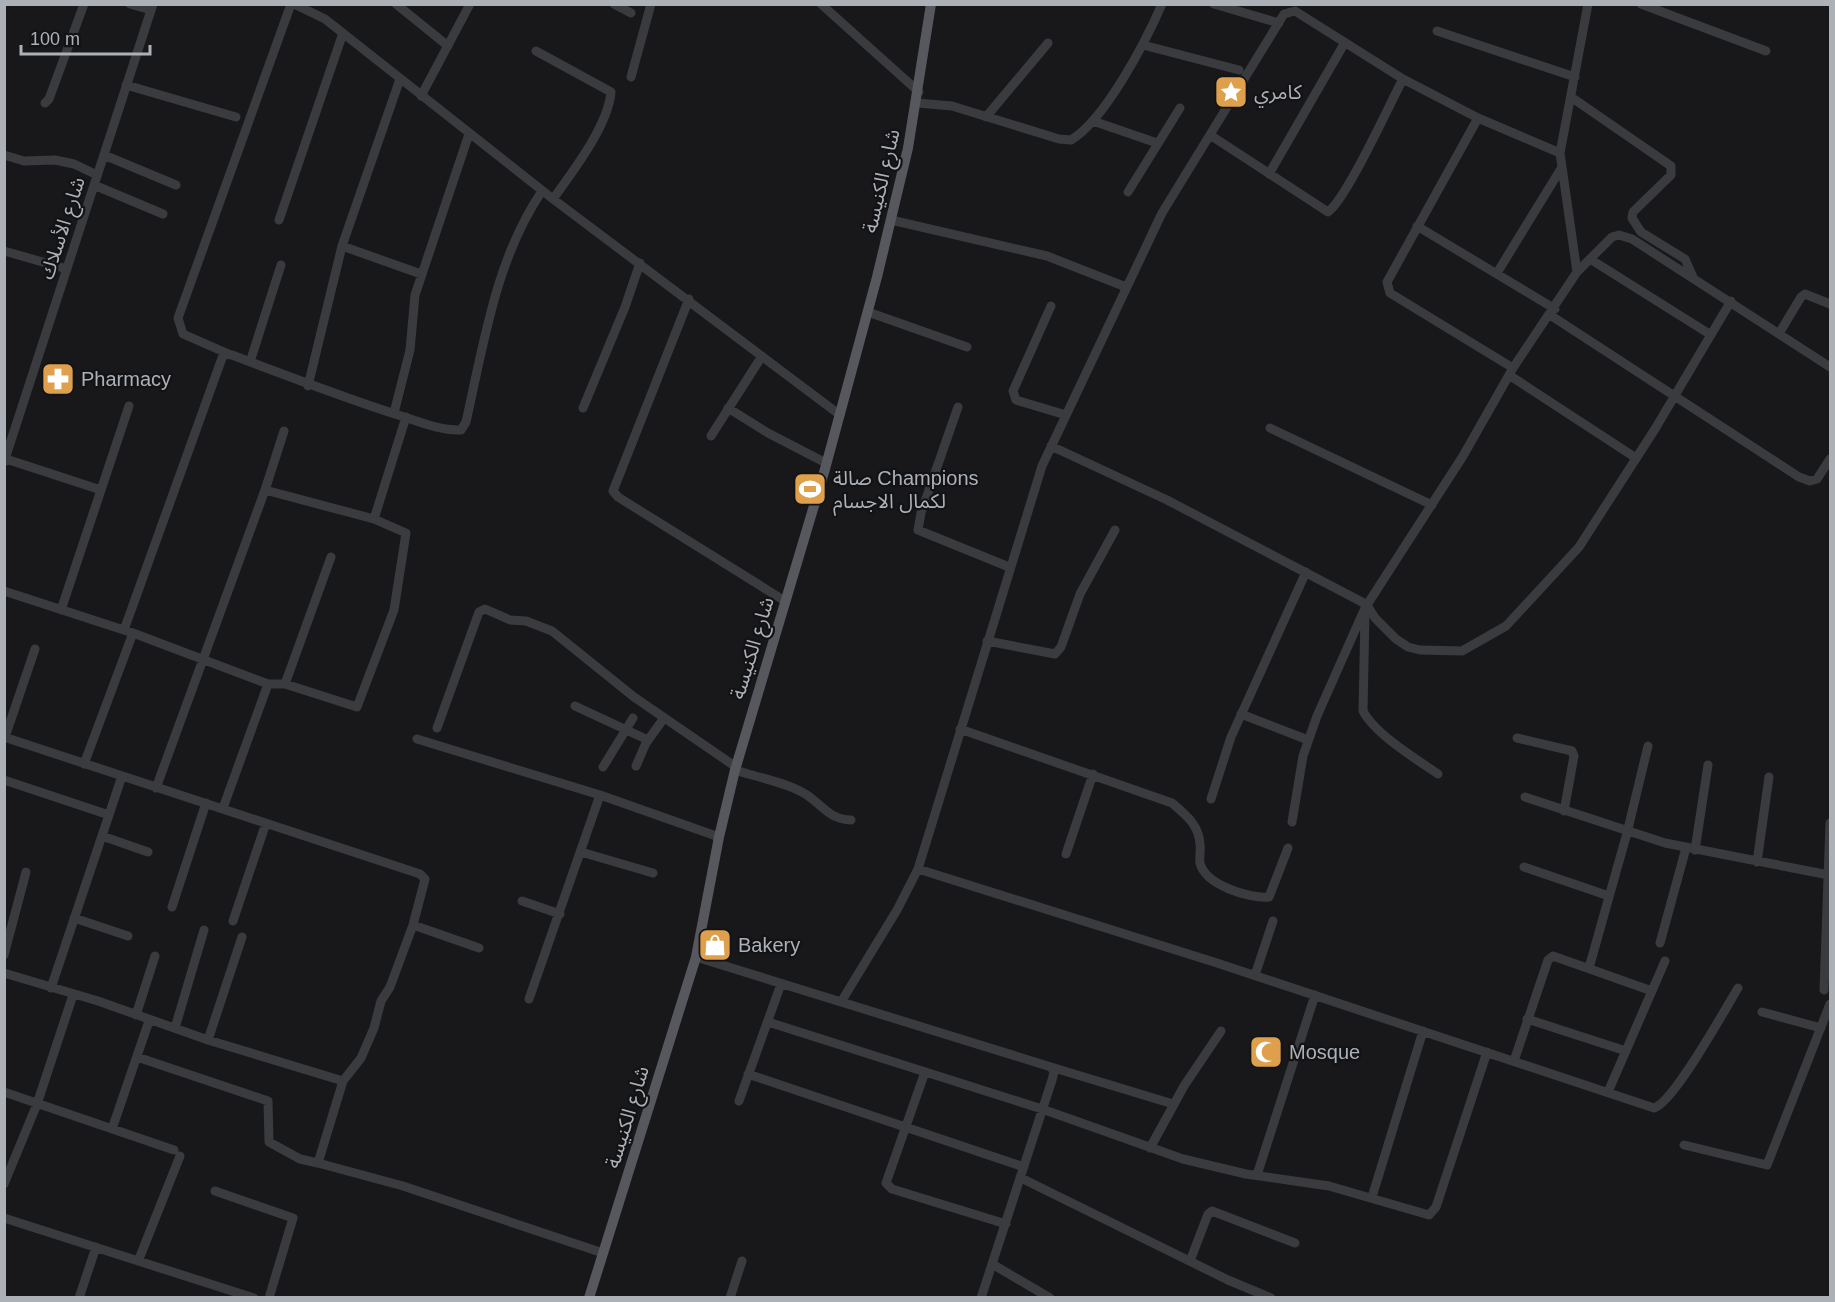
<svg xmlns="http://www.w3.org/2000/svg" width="1835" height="1302" viewBox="0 0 1835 1302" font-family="Helvetica,'Noto Sans Arabic',sans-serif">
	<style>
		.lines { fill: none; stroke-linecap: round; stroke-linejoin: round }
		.minor { stroke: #393b3e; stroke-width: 9 }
		.major { stroke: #56585d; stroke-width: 10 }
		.labels { text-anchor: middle; stroke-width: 4.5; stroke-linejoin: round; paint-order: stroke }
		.poi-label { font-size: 20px; fill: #acb1b8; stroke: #131315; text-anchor: start }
		.street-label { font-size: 20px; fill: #acb1b8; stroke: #131315 }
	</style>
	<rect width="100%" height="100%" fill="#18181a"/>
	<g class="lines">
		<path class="minor" d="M130 4 151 10
			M294 4 325 19 553 199 840 415
			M396 4 448 46
			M614 4 631 13
			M821 4 919 92
			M1214 4 1279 23
			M1641 4 1766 51
			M1437 31 1575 77
			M1143 45 1239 70
			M536 51 611 92C608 126 573 171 553 199
			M631 77 651 4
			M126 85 236 117
			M421 96 470 4
			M1571 97 1671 166V175L1633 212 1632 218 1641 232 1685 259 1693 277
			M45 103 49 99 84 4
			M917 103 952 106 1059 139 1071 140C1105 120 1146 41 1162 4
			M986 117 1048 43
			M1478 118 1387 282 1390 293 1513 368
			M1093 121 1157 143
			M1210 135 1328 212C1347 198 1389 105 1403 79
			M4 155 24 161 55 160 74 164 97 175
			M104 155 176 185
			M1269 174 1344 44
			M94 185 163 214
			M1128 192 1180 108
			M279 220 343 33
			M891 220 1047 256 1126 287
			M1417 226 1555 309
			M342 246 421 274
			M4 251 67 269
			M1590 259 1711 335
			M1577 272 1560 153 1588 4
			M1497 273 1562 167
			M689 299 613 491 618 497 785 601
			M1051 306 1013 391 1016 400 1066 415
			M868 312 967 347
			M1550 315 1799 477 1810 481 1817 479 1830 459
			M1780 332 1801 297 1805 294 1830 304
			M231 355 183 334 178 318 291 4
			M250 362 281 265
			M1509 375 1636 458
			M308 386 342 246 400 79
			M958 407 921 513 918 530 1009 567
			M583 408 625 307 640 263
			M728 408 768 433 826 463
			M394 413 410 350 415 295 469 134
			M1270 428 1432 505
			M711 436 762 356
			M1051 446 1167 500 1360 601 1367 605 1375 618 1396 639 1408 647 1420 650 1462 651 1506 626 1579 547 1655 429 1731 301
			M6 459 101 490
			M4 462 153 4
			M265 490 284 431
			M374 519 406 417
			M4 591 133 633 268 684H285L357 707 394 610 406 533 374 519 265 490C229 589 193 688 156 788
			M61 610 129 406
			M1365 614 1363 711C1375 734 1416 759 1438 774
			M124 630 222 358 225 354 232 355C287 376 342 397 398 415 418 421 440 431 461 430L466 422C484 342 496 259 542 191
			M987 641 1055 654 1061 647 1080 594 1115 530
			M285 684 331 557
			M575 706 648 740
			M1241 714 1308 740
			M437 728 479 612 485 609 510 620 526 621 552 631 634 697 736 767
			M960 729 1172 803C1186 815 1199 825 1200 844 1201 850 1199 858 1200 863 1205 885 1250 899 1269 897L1288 848
			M4 737 420 874 425 879 413 925 390 987 381 1001 374 1028 361 1058 343 1081 318 1163 300 1159 269 1142 268 1101 137 1057
			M5 737 35 649
			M1517 738 1572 751 1574 756 1564 811
			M417 739 600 795 719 837
			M84 764 133 633
			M636 766 646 743 664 718
			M603 767 633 718
			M735 770C756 777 794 784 811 798 824 808 832 820 851 820
			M4 780 109 815
			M1525 797 1665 843 1829 875
			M1211 799 1231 737 1306 572
			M223 808 268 684
			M1292 822 1303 756 1317 716 1365 608 1463 456 1513 368 1577 272 1612 237 1619 235 1632 239 1830 367
			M102 836 148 852
			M1695 850 1708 765
			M581 852 653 873
			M1066 854 1093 774
			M1757 862 1769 777
			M1524 867 1609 896
			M918 869 1217 963 1654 1108C1674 1102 1724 1011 1738 988
			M522 901 560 914
			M172 907 206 803
			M74 918 128 936
			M233 921 266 823
			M413 925 479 948
			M1660 943 1686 848
			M4 955 26 872
			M696 957 1051 1067 1054 1072 1052 1080 981 1298
			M1589 968 1627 833 1648 746
			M4 973 98 1001 208 1040 343 1081
			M1255 975 1273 921
			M51 988 122 776
			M1824 990 1830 823
			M529 999 600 795
			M841 1002 897 910 918 869 1042 466 1162 213 1284 14 1295 11 1403 79 1478 118 1560 153
			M1762 1012 1821 1028
			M136 1015 155 956
			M1527 1019 1626 1051
			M768 1022 1042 1109 1183 1159 1246 1174 1329 1186 1429 1215 1436 1207 1487 1052
			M175 1028 204 930
			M208 1040 242 937
			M1514 1061 1548 960 1553 956 1652 991
			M1051 1067 1173 1104
			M925 1072 886 1183 892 1189 1006 1224
			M748 1074 1024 1167
			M4 1092 174 1150
			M1608 1092 1665 961
			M739 1101 781 984
			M112 1129 149 1021
			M1684 1145 1767 1165 1830 1004
			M1150 1148 1184 1086 1221 1031
			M318 1163 403 1186 603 1253
			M1257 1175 1315 995
			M1021 1178 1228 1280 1271 1298
			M4 1184 37 1104 73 995
			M215 1191 293 1218 269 1298
			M1372 1197 1423 1031
			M4 1218 254 1298
			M139 1259 180 1156
			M1190 1261 1208 1214 1212 1211 1295 1243
			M992 1264 1050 1298
			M79 1298 96 1247
			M730 1298 742 1261"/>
		<path class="major" d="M589 1298 696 957 719 837 735 770 825 469 877 277 908 148 931 4"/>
	</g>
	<defs>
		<g id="sight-square" transform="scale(1.725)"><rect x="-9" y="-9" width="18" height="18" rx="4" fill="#dea04c" stroke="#131315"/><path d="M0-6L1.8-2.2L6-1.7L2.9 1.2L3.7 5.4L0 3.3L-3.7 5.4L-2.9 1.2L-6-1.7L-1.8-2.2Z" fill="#fff"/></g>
		<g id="pharmacy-square" transform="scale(1.725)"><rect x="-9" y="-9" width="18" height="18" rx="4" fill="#dea04c" stroke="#131315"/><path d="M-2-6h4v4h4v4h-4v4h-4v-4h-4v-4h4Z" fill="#fff"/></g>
		<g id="stadium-square" transform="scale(1.725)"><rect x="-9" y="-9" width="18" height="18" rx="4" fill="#dea04c" stroke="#131315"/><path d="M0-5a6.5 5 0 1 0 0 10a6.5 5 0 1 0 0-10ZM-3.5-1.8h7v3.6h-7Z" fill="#fff"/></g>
		<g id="shop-square" transform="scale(1.725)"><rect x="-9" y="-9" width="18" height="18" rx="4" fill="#dea04c" stroke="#131315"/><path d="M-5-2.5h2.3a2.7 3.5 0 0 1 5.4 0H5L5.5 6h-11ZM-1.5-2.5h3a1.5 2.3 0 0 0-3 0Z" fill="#fff"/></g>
		<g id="mosque-square" transform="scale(1.725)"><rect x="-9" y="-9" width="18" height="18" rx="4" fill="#dea04c" stroke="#131315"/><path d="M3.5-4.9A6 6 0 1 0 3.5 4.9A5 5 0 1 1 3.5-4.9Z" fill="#fff"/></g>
	</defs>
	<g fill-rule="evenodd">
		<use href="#sight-square" x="1231" y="92"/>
		<use href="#pharmacy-square" x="58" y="379"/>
		<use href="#stadium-square" x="810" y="489"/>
		<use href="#shop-square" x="715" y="945"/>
		<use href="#mosque-square" x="1266" y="1052"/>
	</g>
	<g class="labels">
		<g class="poi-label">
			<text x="1254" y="99">كامري</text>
			<text x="81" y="386">Pharmacy</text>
			<text x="833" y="485">صالة Champions<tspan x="833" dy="23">لكمال الاجسام</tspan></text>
			<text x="738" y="952">Bakery</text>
			<text x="1289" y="1059">Mosque</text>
		</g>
		<g class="street-label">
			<text transform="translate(881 181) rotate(-77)" y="7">شارع الكنيسة</text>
			<text transform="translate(62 228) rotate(-72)" y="7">شارع الأسلاك</text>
			<text transform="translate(752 648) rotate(-73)" y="7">شارع الكنيسة</text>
			<text transform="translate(627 1117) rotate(-73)" y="7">شارع الكنيسة</text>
		</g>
	</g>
	<rect width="1835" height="1302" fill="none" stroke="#acb1b8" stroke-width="12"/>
	<path d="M21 45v9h129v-9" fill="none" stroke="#acb1b8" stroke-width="3"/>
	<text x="30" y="45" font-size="18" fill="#acb1b8" stroke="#131315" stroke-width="4.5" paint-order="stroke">100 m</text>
</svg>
